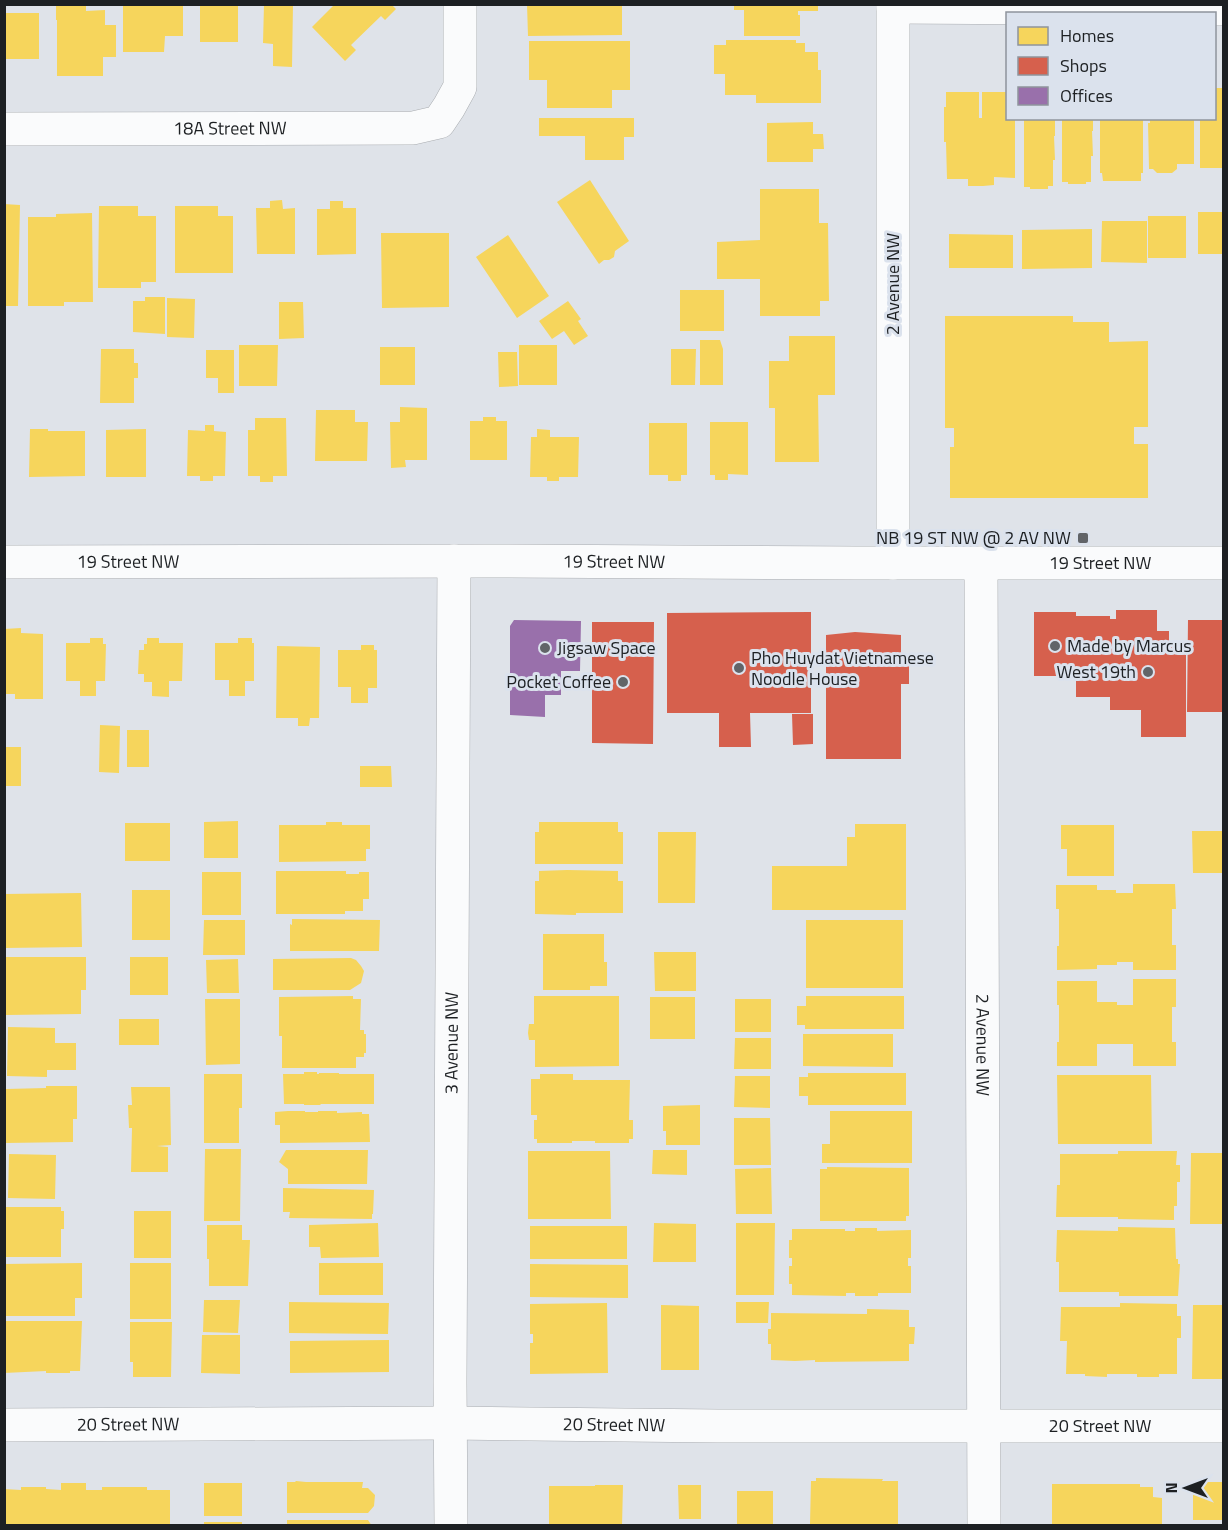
<svg xmlns="http://www.w3.org/2000/svg" width="1228" height="1530" viewBox="0 0 1228 1530" font-family="'Titillium Web',sans-serif">
	<style>
		.homes { fill: #f6d55c }
		.shops { fill: #d6604d }
		.offices { fill: #9970ab }
		.lines { fill: none; stroke-linecap: round; stroke-linejoin: round }
		.minor-casing { stroke: #a9acb0; stroke-width: 34 }
		.minor { stroke: #fafbfc; stroke-width: 33 }
		.poi-dot { fill: #616468; stroke: #dbe2ed; stroke-width: 2 }
		.labels { text-anchor: middle; stroke-width: 6; stroke-linejoin: round; paint-order: stroke }
		.street-label { font-size: 18px; fill: #1d2023; stroke: #dbe2ed }
		.poi-label { font-size: 18px; fill: #1d2023; stroke: #dbe2ed; text-anchor: end }
	</style>
	<rect width="100%" height="100%" fill="#dfe3e9"/>
	<path class="homes" d="M56 4H86V11L105 10V25H116V57H103V76H57V20H56Z
		M123 4H183V36H165L164 52H123Z
		M200 4H238V42H200Z
		M264 4H293L292 67 273 66V44L263 43Z
		M335 4H391L396 9 385 20 381 16 351 45 356 50 345 61 312 27Z
		M527 4H622V35L528 36Z
		M734 4H818V11H798V15H800V36H744V10H734Z
		M4 13H39V59H4Z
		M726 40H796V43H805V52H818V70H821V103H756V95H725V74H714V45H726Z
		M529 41H630V90H612V108H547V80H529Z
		M1214 88H1224V168H1200V118H1214Z
		M946 92H979V118H982V92H1008V118H1015V178L994 177V185L983 186H968V179H947L946 142H944V107H946Z
		M539 118H634V137H624V160H585V136H539Z
		M1024 118 1055 119V136H1054L1055 160H1053V186H1048V189H1030V187H1024Z
		M1062 118H1093V131H1092L1093 156H1091V182H1086V184H1068V182H1062Z
		M1100 118H1143V173H1141V181H1103L1102 173H1100Z
		M1150 118H1194V164H1177V169L1172 173H1157L1153 169H1149L1148 123H1150Z
		M813 122V134H823L824 149H813V162H767V123Z
		M590 180 629 241 615 251 614 257 609 260H604L599 264 557 202Z
		M760 189H819V223H828L829 301H820V316H760V279H717V242L760 240Z
		M282 200 283 209 295 208V254H257L256 208H270V201Z
		M330 201H343V208H356V254L317 255V209H330Z
		M4 204 20 205 18 306H4Z
		M99 206H138V216H156V282H141V288H98Z
		M175 206H218V216H233V273H175Z
		M1198 212H1224V254H1198Z
		M92 213 93 302H64V306H28V217H56V214Z
		M1148 216H1186V258H1148Z
		M1102 221H1147V263L1101 262Z
		M1092 229V268L1022 269V230Z
		M381 233H449V307L382 308Z
		M949 234 1013 235V268H949Z
		M508 235 549 296 517 318 476 257Z
		M680 290H724V331H680Z
		M145 297H165V334L133 332V301H145Z
		M167 298 195 299 194 338 167 337Z
		M568 301 581 319 578 321 588 336 574 345 564 331 552 339 539 321Z
		M279 302H303L304 338 279 339Z
		M945 316H1073V322H1109V342L1148 341V427H1134V444H1148V498H950V447H954V428H945Z
		M789 336H835V395H818L819 462H775V408H769V361H789Z
		M700 340H720L723 349V385H700Z
		M239 345H278L277 386H239Z
		M519 345H557V385H519Z
		M380 347H415V385H380Z
		M101 349H134V363H138V378H134V403H100Z
		M671 349H696L695 385H671Z
		M206 350H234V393H218V378H206Z
		M498 352H517L518 386 499 387Z
		M400 407 427 408V460H405L406 467 391 468 390 422H400Z
		M316 410H355V422H368L367 461H315Z
		M483 417H496V421H507V460H470V421H483Z
		M255 418H286L287 476H273V482H260V476H248V430H255Z
		M710 422H748V475L728 474V480H715V475H710Z
		M649 423H687V475H681V481H668V475H649Z
		M205 425H214V431L226 432 225 476H213V481H200V476H187L188 430 205 431Z
		M30 429H48V431H85V476L29 477Z
		M146 429V477H106V430Z
		M537 429 550 430V437H579L578 477H559V481H547V477H530L531 437H537Z
		M21 628V633L43 634V699H15V694H4V629Z
		M90 638H103V644H106L105 681H96V696H80V681H66V643H90Z
		M147 638H159V643H183L182 681H169V697L152 696V682H144V674H138L139 650H144V644H147Z
		M238 638H252V643H254V681H245V696H229V680H215V643H238Z
		M361 645H374V650H377V688H368V703H351V687H338V650H361Z
		M277 646 320 647 319 718H310L309 726H298V718H276Z
		M100 725 120 726 119 773 99 772Z
		M127 730H149V767H127Z
		M4 747H21V786H4Z
		M360 766H391L392 787H360Z
		M238 821V858H204V822Z
		M326 822H342V825H370V849H366V861L279 862V825H326Z
		M539 822H618V832H623V864H535V832H539Z
		M125 823H170V861H125Z
		M855 824H906V910H772V866H847V837H855Z
		M1061 825H1114V876H1067V849H1061Z
		M1192 831H1224V873H1193Z
		M658 832H696L695 903H658Z
		M567 870 618 871V881H623V913H576V915L535 914V881H539V871Z
		M276 871H346V874H359V872H369V899H363V911H345V914H276Z
		M202 872H241V915H202Z
		M1133 884H1175L1176 909H1172V945H1176V970H1133V962H1117V965H1097V969L1057 970V946H1059V909H1056V885H1097V890H1116V893H1133Z
		M132 890H170V940H132Z
		M81 893 82 947 4 948V894Z
		M292 919 380 920 379 951H290V924L292 925Z
		M204 920H245V955H203Z
		M806 920H903V988H806Z
		M543 934H604V962H607V986H590V990H543Z
		M654 952H696V991H655Z
		M4 957H86V990H81V1014L6 1015 4 1014Z
		M130 957H168V995H130Z
		M351 958 356 960 361 966 364 971 361 983 350 990H273V959Z
		M238 959 239 993H207L206 960Z
		M1133 979H1176V1007H1172V1042H1176V1066H1133V1044H1097V1066H1057V1042H1059V1005H1057V981H1097V1002H1117V1005H1133Z
		M353 996V999H361L360 1030H364V1034H366V1053H364V1057H356V1068H282V1036H279V997Z
		M534 996H619V1066L535 1067V1040H529L528 1033 529 1024H534Z
		M806 996H904V1029H805V1025H797V1006H806Z
		M650 997H695V1039H650Z
		M205 999H240V1064L206 1065Z
		M735 999H771V1032H735Z
		M119 1019H159V1045H119Z
		M8 1027 55 1028V1043H76V1070H47V1077L7 1076Z
		M803 1034H893V1067L803 1066Z
		M735 1038H771V1069H734Z
		M304 1072H317V1074H319V1073H339V1074H374V1104H320L321 1105H304V1104H284L283 1074H304Z
		M808 1073H906V1105H808V1096H799V1077H808Z
		M204 1074H242V1108H239V1143H204Z
		M540 1074H573V1080H630L629 1120H633V1139H629V1143H595V1141H572V1143H537V1139H534V1120H537V1115H531V1079H540Z
		M1057 1075H1151L1152 1144H1058Z
		M735 1076H770V1108L734 1107Z
		M46 1086H77V1119H73V1142L6 1143V1132H4V1091L6 1089 46 1088Z
		M131 1087H170L171 1145 157 1146 168 1147V1172H131L132 1128H129L128 1105H132Z
		M700 1105V1145H666V1131H663V1106Z
		M288 1111H305V1112H318V1111H337V1113L362 1112V1114H369L370 1142 280 1143V1125H275V1112Z
		M830 1111H912V1163H822V1144H830Z
		M734 1118H770L771 1165H734Z
		M205 1149H241L240 1221H204Z
		M286 1150H368L367 1184H288V1169L279 1162Z
		M653 1150H687V1175L652 1174Z
		M528 1151H610L611 1219H528Z
		M1118 1151H1177L1176 1165H1180V1182H1177V1206H1174V1220L1118 1219V1217H1056L1057 1185H1060V1154H1118Z
		M1191 1153H1224V1224H1190Z
		M9 1154 56 1155 55 1199 8 1198Z
		M827 1167 909 1168V1216H906V1221H820V1169H827Z
		M771 1168 772 1214H736L735 1169Z
		M283 1188 374 1190 373 1214H372V1219L289 1218 290 1212H283Z
		M4 1207H61V1211H64V1229H61V1257H4Z
		M134 1211H171V1258H134Z
		M378 1223 379 1257 321 1258 320 1247H309V1225Z
		M654 1223 696 1224V1262H653Z
		M736 1223H775L774 1295H736Z
		M207 1225H242V1240H250L248 1286H209V1259H207Z
		M530 1226H627V1259H530Z
		M1118 1227 1175 1228 1176 1259H1178V1264H1180L1178 1296H1119V1292H1059V1262H1056L1057 1230 1118 1231Z
		M855 1228H877V1231L911 1230V1258H908V1266H911V1293H878V1296H855V1293H846V1296L792 1295V1284H789V1266H792V1258H789V1240H792V1229H845V1231H855Z
		M82 1263V1298H75V1316H4V1264Z
		M130 1263H171V1319H130Z
		M319 1263H383V1295H319Z
		M530 1264 628 1265V1298L530 1297Z
		M204 1300H240L238 1333 203 1332Z
		M289 1302 389 1303 388 1334 289 1333Z
		M736 1302H769L768 1323H736Z
		M607 1303 608 1373 530 1374V1343H533V1334H530V1304Z
		M1120 1303 1177 1304V1316H1181V1338H1177V1374H1159V1377H1137V1374H1107V1377L1085 1376V1374H1066L1067 1341H1060L1061 1307H1120Z
		M661 1305 699 1306V1370H661Z
		M1193 1305H1224V1379H1192Z
		M867 1309 909 1310V1327H915L914 1344H909V1361L815 1362V1360L795 1361 771 1360V1344H768V1329H771V1313L867 1314Z
		M4 1321H82L80 1371H70V1373H46V1371L4 1373Z
		M130 1322H172L171 1377H133V1362H130Z
		M202 1335H240V1374L201 1373Z
		M389 1340V1372L290 1373V1341Z
		M816 1478 883 1479 882 1481H898V1525L810 1524 811 1481H816Z
		M296 1481 306 1482H363L362 1488H368L375 1495 374 1506 368 1513H287V1482H295Z
		M1193 1482H1224V1520H1193Z
		M61 1483H86V1490H102V1487H147V1490H170V1526H4V1489L21 1490V1487H46V1489L61 1490Z
		M204 1483H242V1516H204Z
		M1052 1484H1140V1487H1153V1497L1162 1498V1526H1052Z
		M595 1485H623L622 1526H549V1486H595Z
		M678 1485H701V1519H679Z
		M737 1491H773V1526H737Z
		M287 1520H368L372 1526H287Z
		M204 1522H242V1526H204Z"/>
	<path class="shops" d="M1116 610H1157V631H1169V647H1186V737H1141V710H1110V697H1076V676H1034V612H1076V616H1110V619H1116Z
		M811 612V713H750L751 747H719V713H667V613Z
		M1188 620H1224V712H1187Z
		M592 622H654L653 744 592 743Z
		M855 632 901 635V661H909V684H901V759H826V635Z
		M792 714H813V744L793 745Z"/>
	<path class="offices" d="M514 620 581 621 580 671H561V695H545V717L510 715V626Z"/>
	<g class="lines">
		<g class="minor-casing">
			<g id="minor">
				<path d="M893 4V563"/>
				<path d="M893 7 1224 9"/>
				<path id="s1" d="M4 129 413 128 439 122 449 107 460 87V4"/>
				<path id="s2" d="M4 562 487 561 856 563H1224"/>
				<path id="s3" d="M981 563 984 1526"/>
				<path id="s4" d="M4 1425 450 1423 718 1426H1224"/>
				<path id="s5" d="M451 1526 450 1382 454 561"/>
			</g>
		</g>
		<use href="#minor" class="minor"/>
	</g>
	<g class="poi-dot">
		<rect x="1077" y="532" width="12" height="12" rx="3"/>
		<circle cx="1055" cy="646" r="6"/>
		<circle cx="545" cy="648" r="6"/>
		<circle cx="739" cy="668" r="6"/>
		<circle cx="1148" cy="672" r="6"/>
		<circle cx="623" cy="682" r="6"/>
	</g>
	<g class="labels">
		<g class="street-label">
			<text dy="6" stroke="none"><textPath href="#s1" startOffset="226">18A Street NW</textPath></text>
			<text transform="translate(893 284) rotate(-90)" y="6">2 Avenue NW</text>
			<text dy="6" stroke="none"><textPath href="#s2" startOffset="124">19 Street NW</textPath></text>
			<text dy="6" stroke="none"><textPath href="#s2" startOffset="610">19 Street NW</textPath></text>
			<text dy="6" stroke="none"><textPath href="#s2" startOffset="1096">19 Street NW</textPath></text>
			<text dy="6" stroke="none"><textPath href="#s5" startOffset="483">3 Avenue NW</textPath></text>
			<text dy="6" stroke="none"><textPath href="#s3" startOffset="482">2 Avenue NW</textPath></text>
			<text dy="6" stroke="none"><textPath href="#s4" startOffset="124">20 Street NW</textPath></text>
			<text dy="6" stroke="none"><textPath href="#s4" startOffset="610">20 Street NW</textPath></text>
			<text dy="6" stroke="none"><textPath href="#s4" startOffset="1096">20 Street NW</textPath></text>
		</g>
		<g class="poi-label">
			<text x="1071" y="544">NB 19 ST NW @ 2 AV NW</text>
			<text x="1067" y="652" text-anchor="start">Made by Marcus</text>
			<text x="557" y="654" text-anchor="start">Jigsaw Space</text>
			<text x="751" y="664" text-anchor="start">Pho Huydat Vietnamese<tspan x="751" dy="21">Noodle House</tspan></text>
			<text x="1136" y="678">West 19th</text>
			<text x="611" y="688">Pocket Coffee</text>
		</g>
	</g>
	<rect width="1228" height="1530" fill="none" stroke="#1d2023" stroke-width="12"/>
	<rect x="1006" y="12" width="210" height="108" fill="#dbe2ed" stroke="#8f949c" stroke-width="1.5"/>
	<rect x="1018" y="27" width="30" height="18" fill="#f6d55c" stroke="#8f949c" stroke-width="1.5"/>
	<text x="1060" y="42" font-size="18" fill="#1d2023">Homes</text>
	<rect x="1018" y="57" width="30" height="18" fill="#d6604d" stroke="#8f949c" stroke-width="1.5"/>
	<text x="1060" y="72" font-size="18" fill="#1d2023">Shops</text>
	<rect x="1018" y="87" width="30" height="18" fill="#9970ab" stroke="#8f949c" stroke-width="1.5"/>
	<text x="1060" y="102" font-size="18" fill="#1d2023">Offices</text>
	<g transform="translate(1186 1488) rotate(270)" stroke="#dbe2ed" stroke-width="4.5" paint-order="stroke">
	<path d="M0-4.5L10 22L0 15L-10 22Z" fill="#1d2023"/>
	<text y="-9" font-size="16" font-weight="bold" text-anchor="middle" fill="#1d2023">N</text>
	</g>
</svg>
